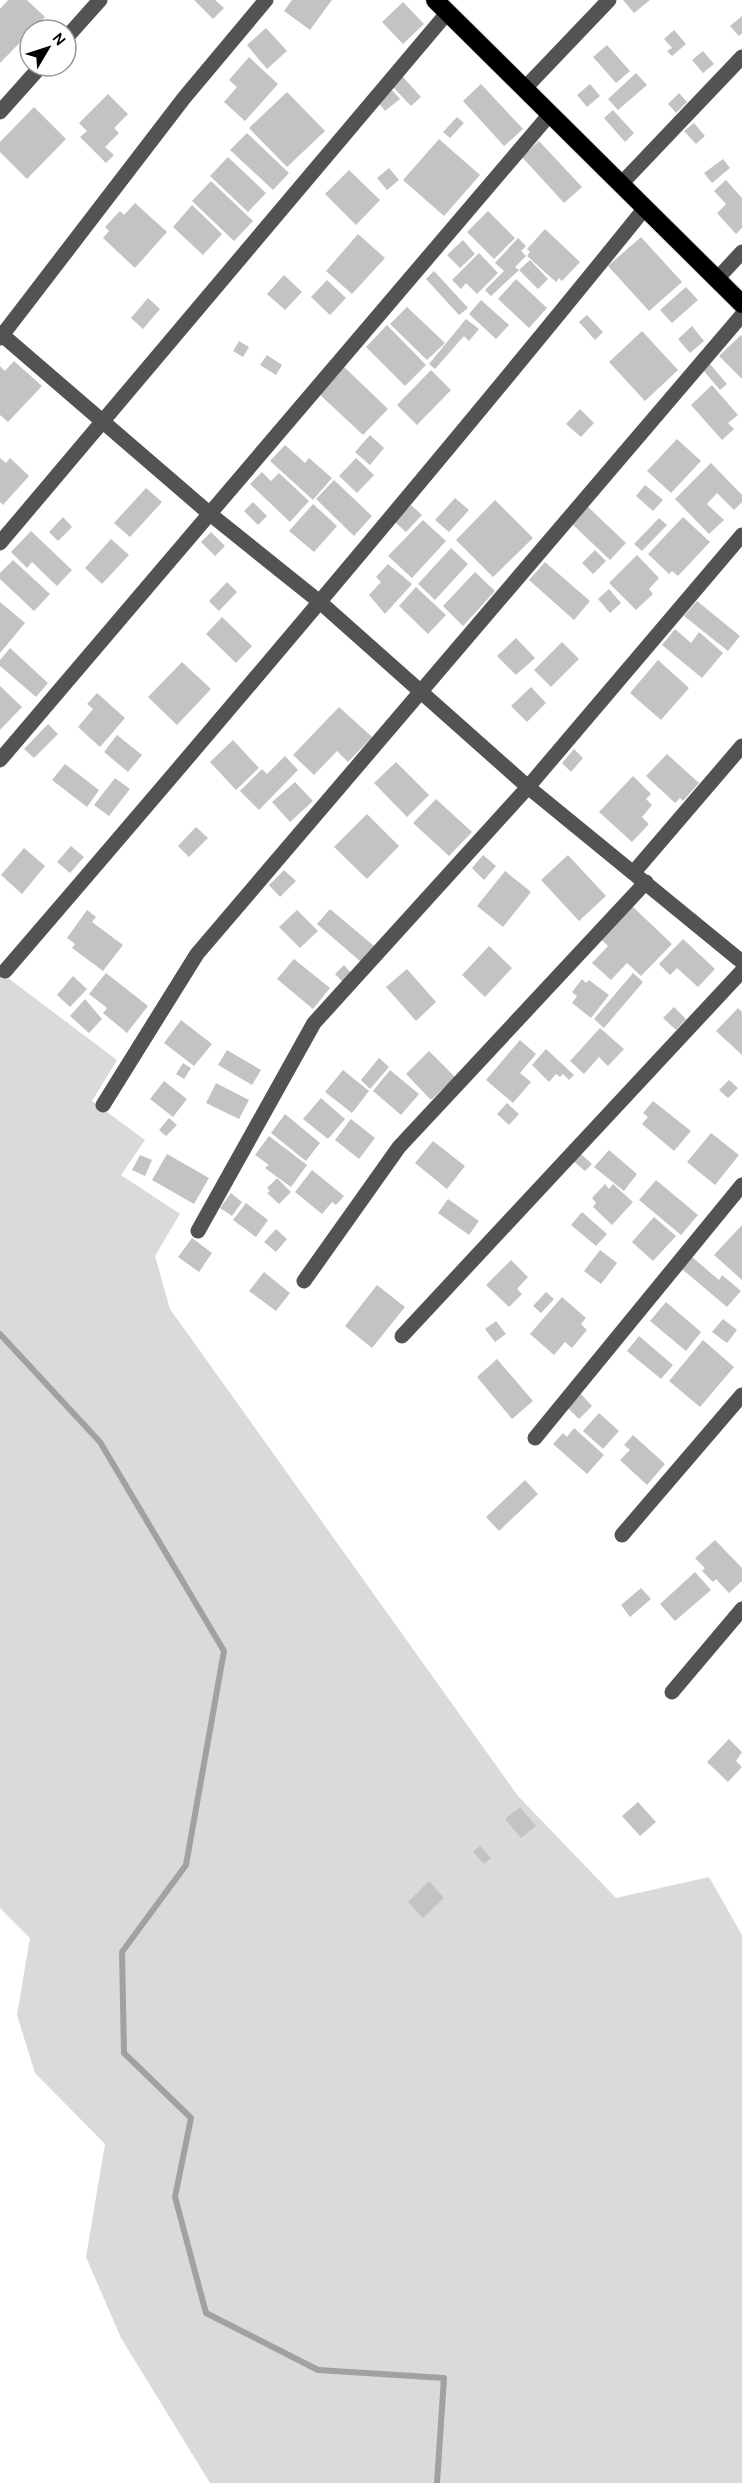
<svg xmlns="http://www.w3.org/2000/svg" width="742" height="2483" viewBox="0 0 742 2483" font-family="Karla,sans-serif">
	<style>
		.green { fill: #dadada }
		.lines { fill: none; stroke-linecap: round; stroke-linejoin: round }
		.stream { stroke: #a1a1a1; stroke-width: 6 }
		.building { fill: #c3c3c3 }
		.highway-casing { stroke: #dbdbdb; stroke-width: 20 }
		.minor { stroke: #535353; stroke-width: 15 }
		.highway { stroke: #000; stroke-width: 18 }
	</style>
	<rect width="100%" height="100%" fill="#fff"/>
	<path class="green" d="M0 972 117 1060 92 1101 145 1140 121 1175 180 1214 155 1256 170 1309 518 1796 616 1898 709 1877 742 1935V2483H210L121 2338 86 2257 105 2144 35 2073 17 2015 30 1938 0 1908Z"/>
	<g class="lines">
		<path class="stream" d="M0 1334 100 1442 224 1651 186 1865 122 1952 124 2053 191 2118 175 2197 206 2313 318 2370 444 2378 437 2483"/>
	</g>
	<path class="building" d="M8 0H27L45 17 0 63V9Z
		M194 0H215L224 8 213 19Z
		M292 0H332L310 30 284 11Z
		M623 0H650L634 13Z
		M403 2 424 24 403 44 382 22Z
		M742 16V33L739 36 730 26Z
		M266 28 287 51 267 69 247 45Z
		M674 30 686 44 672 56 667 51 672 48 664 39Z
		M607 45 630 71 616 83 593 57Z
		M703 51 714 64 703 73 692 60Z
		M249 57 278 84 245 121 224 102 237 87 229 80Z
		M636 73 647 85 618 110 608 99Z
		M403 77 421 97 411 106 392 86Z
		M481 84 523 129 504 146 463 101Z
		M590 84 600 96 587 107 577 95Z
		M392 90 400 99 385 111 378 102Z
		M287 92 325 131 287 167 249 128Z
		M679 93 687 102 676 113 668 104Z
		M108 94 128 114 114 128 119 133 105 147 114 155 106 163 80 137 87 131 79 123Z
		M34 107 66 139 27 179 0 152V142Z
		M613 110 634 133 625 142 604 118Z
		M457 117 464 123 450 138 443 132Z
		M694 123 705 136 696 144 684 131Z
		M247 133 289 173 273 190 230 150Z
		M439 139 480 175 444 216 403 180Z
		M539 141 582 187 564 203 522 157Z
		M228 157 266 193 248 212 210 176Z
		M723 159 730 168 712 183 704 173Z
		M389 168 399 180 387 190 377 178Z
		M349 170 380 200 356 225 325 194Z
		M726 180 742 198V228L736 234 717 213 726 204 714 191Z
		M211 181 253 221 234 241 192 201Z
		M135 203 167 232 135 268 103 238 109 231 105 227 120 211 124 215Z
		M192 205 222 234 203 255 173 227Z
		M488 211 515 238 494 259 467 232Z
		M545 229 580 262 562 281 559 278 556 282 527 256 530 252 527 249Z
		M358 234 385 258 352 294 326 271Z
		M641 237 682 282 649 311 608 266Z
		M518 238 526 246 521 251 526 256 515 267 519 270 491 296 485 290 504 271 495 263Z
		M463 240 475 254 460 268 447 255Z
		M479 253 498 273 477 294 466 283 461 289 452 280Z
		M530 260 548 279 538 289 519 270Z
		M434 271 468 308 459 315 426 279Z
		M284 275 302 292 285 310 267 294Z
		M516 279 547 308 529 328 498 299Z
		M327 280 346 298 330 315 311 297Z
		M686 287 698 300 672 323 660 310Z
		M148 298 160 309 143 329 131 318Z
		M481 300 509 325 496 339 469 314Z
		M407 307 445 343 427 360 390 324Z
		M587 315 603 332 595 340 579 322Z
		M466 319 479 329 469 341 464 336 435 369 429 364Z
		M387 325 426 365 405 386 366 347Z
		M692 326 704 341 690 353 678 339Z
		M642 331 678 370 645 401 609 362Z
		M741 335 742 337V379L719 356Z
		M239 341 249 347 243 357 233 351Z
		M267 355 282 365 276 375 260 365Z
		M14 361 42 386 8 422 0 415V366L5 371Z
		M710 364 727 384 720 390 703 370Z
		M342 365 388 409 363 435 317 392Z
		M431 370 451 390 417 425 397 405Z
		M712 385 738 415 728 423 734 429 722 440 691 405Z
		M580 409 594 423 581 437 566 424Z
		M370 435 384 448 370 465 355 452Z
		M677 439 701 461 671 493 647 471Z
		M285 445 305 463 309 458 332 478 313 500 270 461Z
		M0 458 6 463 10 458 29 476 3 505 0 502Z
		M356 458 374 475 357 493 339 476Z
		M711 463 742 495V502L734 510 717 493 707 504 724 520 709 534 675 499Z
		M262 472 271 481 279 473 309 501 290 522 250 484Z
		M334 480 372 516 354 536 316 499Z
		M645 485 663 500 653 511 636 496Z
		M146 488 162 502 130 537 114 523Z
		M455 498 469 510 449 532 435 520Z
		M495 500 533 538 493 577 456 540Z
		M253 502 267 516 258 525 244 511Z
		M313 504 337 526 314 552 289 531Z
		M411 505 422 515 406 532 395 522Z
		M586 505 626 543 610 560 570 522Z
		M63 517 72 527 58 541 49 532Z
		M683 517 710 542 678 576 672 571 669 574 648 554Z
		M659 518 667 525 642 551 634 544Z
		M423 520 446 541 412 578 388 556Z
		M31 531 72 570 57 586 32 562 27 568 11 552Z
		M211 532 225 546 215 556 201 542Z
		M111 539 129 555 102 584 85 568Z
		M451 548 468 564 435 600 418 584Z
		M595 550 606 561 593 574 582 563Z
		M637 555 659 578 649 589 653 594 636 610 609 583Z
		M13 560 50 594 34 611 0 579V573Z
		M545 562 590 601 574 620 529 580Z
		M388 564 412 584 385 614 369 595 381 582 376 577Z
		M475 572 495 591 463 626 443 606Z
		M227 582 237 592 219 611 209 601Z
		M416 587 446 615 428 634 399 606Z
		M609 589 621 603 610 613 598 599Z
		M697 601 740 636 728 651 684 616Z
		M0 602 25 623 0 653Z
		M222 617 252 646 236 663 206 634Z
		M675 629 691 643 699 632 723 653 702 678 662 645Z
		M516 638 535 658 516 675 497 656Z
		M562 642 579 659 551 687 534 670Z
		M10 648 48 683 36 697 0 666V660Z
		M658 660 689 688 661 720 630 693Z
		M182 662 211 689 177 725 148 697Z
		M0 686 22 707 0 730Z
		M531 687 546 703 527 722 511 706Z
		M97 693 125 718 100 747 78 727 93 709 87 704Z
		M339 707 372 737 348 762 337 751 314 775 293 755Z
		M48 724 58 734 34 758 24 749Z
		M117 735 142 755 128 772 104 752Z
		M233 740 259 768 236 790 210 762Z
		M574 749 583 758 571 772 562 763Z
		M667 754 699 783 683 801 680 798 675 803 646 776Z
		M285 756 298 770 259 810 240 791 262 769 267 774Z
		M396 762 429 795 407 817 374 783Z
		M65 764 99 790 87 807 52 780Z
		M633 776 651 794 646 799 652 805 642 817 649 824 632 842 599 812Z
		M115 778 130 789 109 816 94 805Z
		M295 782 313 801 290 822 272 802Z
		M436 799 472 832 449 856 413 823Z
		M367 814 399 846 367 879 334 847Z
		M196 827 208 838 189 857 178 846Z
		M71 846 84 857 70 873 57 862Z
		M24 848 45 866 22 894 1 875Z
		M483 855 496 866 484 880 472 868Z
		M568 855 606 896 579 921 541 880Z
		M284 870 296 881 280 897 269 885Z
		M505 871 531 892 503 927 477 906Z
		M632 906 672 944 641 976 627 963 611 980 592 963 608 946 601 939Z
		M330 909 374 946 361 962 317 924Z
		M87 910 96 917 92 922 123 945 103 971 72 948 75 944 67 938Z
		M297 910 318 931 300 948 279 927Z
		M683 939 715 969 698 987 677 968 670 975 659 964Z
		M489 946 512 968 485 997 462 975Z
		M294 959 330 988 313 1009 277 979Z
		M344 965 351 973 343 982 335 974Z
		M407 969 436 1002 416 1021 386 987Z
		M106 973 148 1006 127 1033 103 1013 107 1008 89 994Z
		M633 973 643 982 604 1028 594 1019Z
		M73 976 87 989 70 1007 57 995Z
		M582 979 586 983 589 980 609 995 591 1018 572 1003 577 996 572 992Z
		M85 999 102 1019 89 1033 70 1016Z
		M674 1007 686 1019 676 1030 663 1018Z
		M738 1008 742 1012V1055L716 1031Z
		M181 1020 212 1044 194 1066 164 1043Z
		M600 1028 624 1049 608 1066 599 1057 584 1074 570 1061Z
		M520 1040 536 1054 520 1073 531 1082 513 1103 486 1080Z
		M546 1049 574 1075 569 1080 563 1074 560 1077 556 1074 549 1082 532 1065Z
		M227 1050 261 1070 252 1085 218 1065Z
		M429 1051 455 1077 431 1100 406 1074Z
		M379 1058 389 1067 370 1089 361 1080Z
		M183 1063 191 1068 184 1079 176 1074Z
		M343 1070 369 1091 352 1113 325 1092Z
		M390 1070 419 1094 401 1115 373 1091Z
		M729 1080 738 1088 728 1098 719 1090Z
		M164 1081 187 1099 173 1117 150 1099Z
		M216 1083 249 1100 239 1119 206 1103Z
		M321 1098 345 1119 328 1139 303 1119Z
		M653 1101 691 1131 674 1151 642 1124 648 1117 643 1113Z
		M507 1103 519 1114 509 1125 497 1114Z
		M285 1114 320 1143 306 1161 271 1133Z
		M169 1118 177 1125 166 1136 159 1130Z
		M351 1119 375 1138 359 1159 335 1140Z
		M711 1133 739 1155 715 1185 687 1162Z
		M269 1136 307 1165 291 1187 265 1168 269 1165 255 1155Z
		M433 1141 465 1166 447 1189 415 1163Z
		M609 1150 637 1174 624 1191 594 1167Z
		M580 1153 592 1164 585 1171 573 1161Z
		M167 1154 209 1178 194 1204 152 1180Z
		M140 1155 152 1160 145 1176 132 1170Z
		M312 1170 344 1196 336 1205 332 1202 322 1214 295 1192Z
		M277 1178 291 1192 279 1204 267 1193 270 1191 267 1188Z
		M656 1180 698 1215 681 1235 639 1200Z
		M605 1184 609 1189 613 1184 633 1202 612 1225 593 1207 596 1203 592 1198Z
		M231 1193 242 1202 232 1216 220 1208Z
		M448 1199 479 1221 469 1235 438 1213Z
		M246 1203 268 1220 256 1237 233 1220Z
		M582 1212 607 1234 596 1246 571 1225Z
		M654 1217 676 1236 653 1261 632 1242Z
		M742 1225V1280L714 1255Z
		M276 1229 287 1239 276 1252 264 1242Z
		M192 1238 212 1253 199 1272 178 1257Z
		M600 1250 617 1263 601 1284 584 1271Z
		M692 1257 719 1280 722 1275 741 1291 727 1307 682 1269Z
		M511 1260 528 1277 517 1289 522 1294 509 1307 486 1285Z
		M264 1272 290 1293 276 1311 249 1291Z
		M377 1285 405 1307 372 1348 345 1326Z
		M546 1292 554 1299 541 1313 533 1306Z
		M562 1297 586 1318 581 1324 587 1330 572 1348 565 1342 554 1355 530 1334Z
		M666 1302 701 1332 686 1351 650 1321Z
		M723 1319 737 1330 727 1343 712 1332Z
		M496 1321 506 1334 495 1342 485 1329Z
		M639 1336 673 1365 661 1379 627 1351Z
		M703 1340 734 1367 700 1407 669 1381Z
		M497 1359 533 1401 512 1419 477 1377Z
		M581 1394 592 1406 579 1419 567 1407Z
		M599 1413 619 1431 603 1449 583 1431Z
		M574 1428 604 1455 587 1474 553 1444 563 1433 567 1437Z
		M633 1435 665 1464 647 1485 620 1460 630 1450 624 1445Z
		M525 1480 538 1494 499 1531 486 1517Z
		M715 1540 742 1568V1581L729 1593 716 1579 713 1582 702 1571 705 1568 695 1558Z
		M695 1572 711 1590 675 1621 660 1604Z
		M641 1588 651 1599 630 1617 621 1605Z
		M729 1739 742 1752 736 1761 742 1767 728 1782 707 1762Z
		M638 1802 656 1822 640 1836 622 1816Z
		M520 1807 536 1826 521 1838 505 1819Z
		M480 1846 491 1858 484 1864 473 1852Z
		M429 1881 444 1898 423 1918 408 1902Z"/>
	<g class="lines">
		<g class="highway-casing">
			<path id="highway" d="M435 0 742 304"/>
		</g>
		<path class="minor" d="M66 38 100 0
			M525 88 609 0
			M0 112 41 66
			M621 184 742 57
			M717 279 742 252
			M0 333 210 514 321 603 528 787 742 962
			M0 338 184 98 266 0
			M0 543 448 12
			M0 760 550 114
			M634 872 742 746
			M5 971C222 719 437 466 645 208
			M103 1105 197 954 742 315
			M198 1231 314 1023 528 787 742 535
			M304 1281 399 1147 646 882
			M402 1336 742 971
			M535 1438 742 1185
			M622 1535 742 1395
			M672 1692 742 1609"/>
		<use href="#highway" class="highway"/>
	</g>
	<g transform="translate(48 48) rotate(51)"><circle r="28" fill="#ffffff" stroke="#999999" stroke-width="1.5"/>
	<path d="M0-4.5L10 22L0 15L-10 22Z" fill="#000000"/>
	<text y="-9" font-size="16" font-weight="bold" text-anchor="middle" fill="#000000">N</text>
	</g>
</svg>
